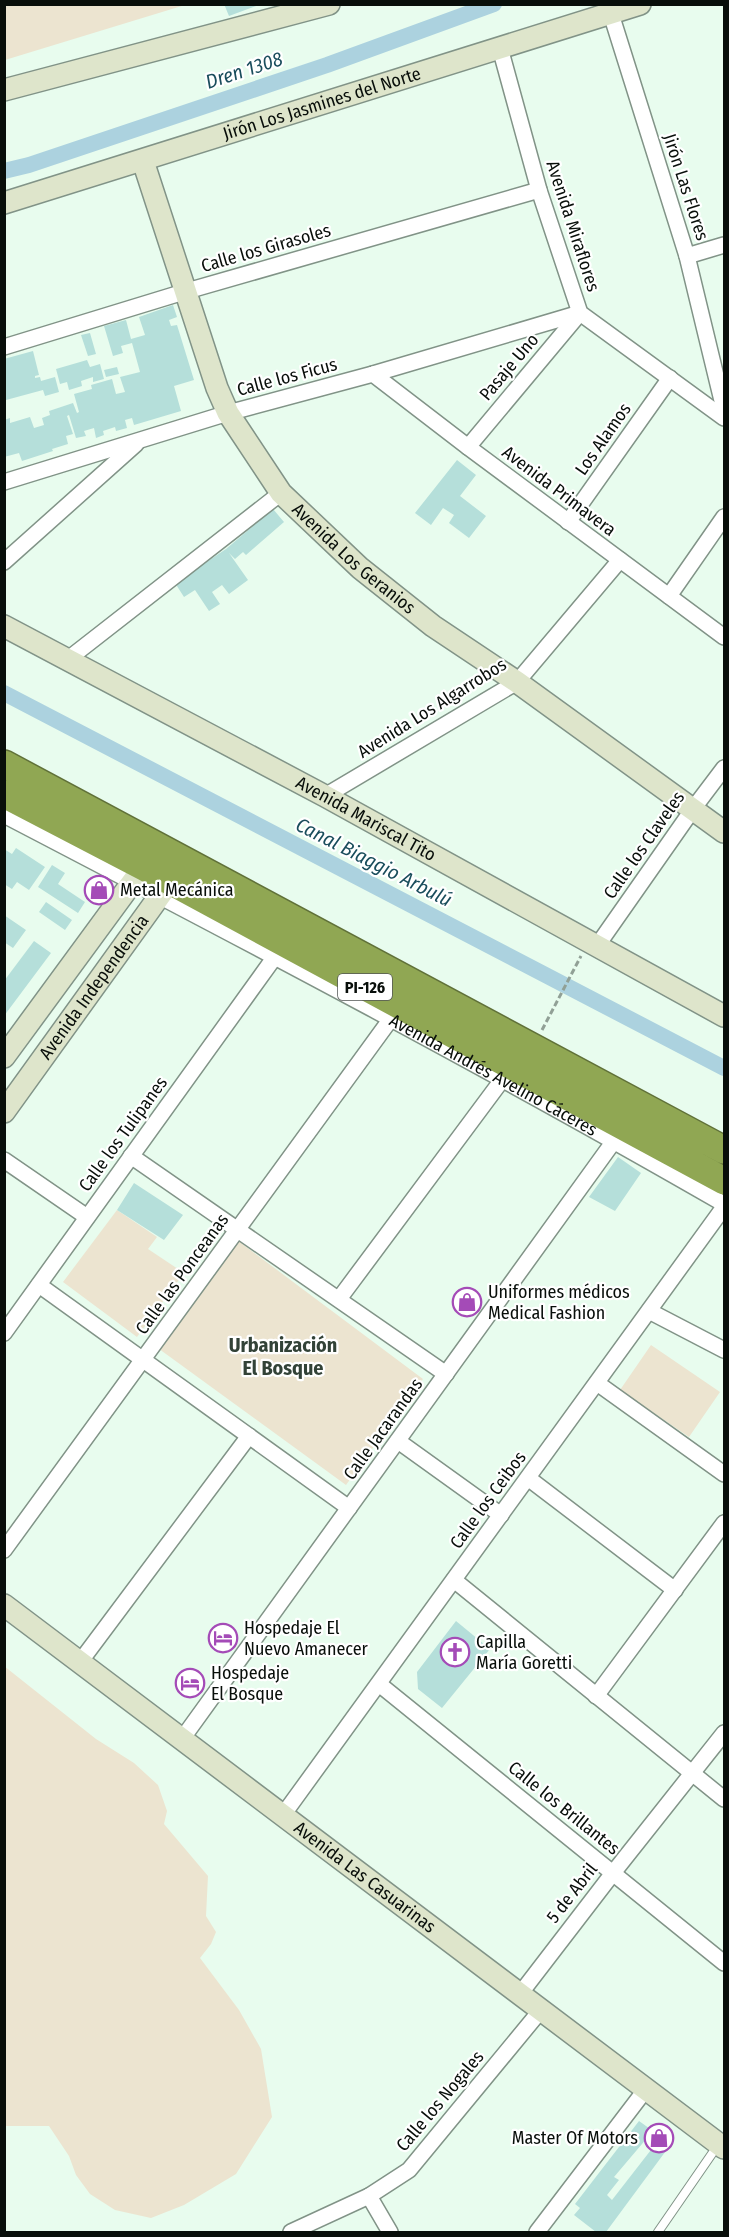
<svg xmlns="http://www.w3.org/2000/svg" width="729" height="2237" viewBox="0 0 729 2237" font-family="'Fira Sans Condensed',sans-serif">
	<style>
		.green { fill: #ece4d0 }
		.lines { fill: none; stroke-linecap: round; stroke-linejoin: round }
		.canal { stroke: #acd2df; stroke-width: 16 }
		.building { fill: #b5dfda }
		.lane-casing { stroke: #819387; stroke-width: 10 }
		.street-casing { stroke: #819387; stroke-width: 18 }
		.secondary-casing { stroke: #819387; stroke-width: 24 }
		.highway-casing { stroke: #607139; stroke-width: 30 }
		.path { stroke: #91a096; stroke-width: 3; stroke-dasharray: 6 3; stroke-linecap: butt }
		.lane { stroke: #fff; stroke-width: 8 }
		.street { stroke: #fff; stroke-width: 15 }
		.secondary { stroke: #dee5cb; stroke-width: 21 }
		.highway { stroke: #90a753; stroke-width: 27 }
		.labels { text-anchor: middle; stroke-width: 4.5; stroke-linejoin: round; paint-order: stroke }
		.shield { fill: #fff; stroke: #525654; stroke-width: 1.5 }
		.shield-label { font-size: 16px; font-weight: bold; fill: #080e0a }
		.street-label { font-size: 18px; fill: #080e0a; stroke: #fff }
		.poi-label { font-size: 18px; fill: #080e0a; stroke: #fff; text-anchor: start }
		.water-label { font-size: 20px; font-style: italic; fill: #1a4d5c; stroke: #fff }
		.neighbourhood-label { font-size: 20px; font-weight: bold; fill: #324237; stroke: #fff }
	</style>
	<rect width="100%" height="100%" fill="#e8fcee"/>
	<path class="green" d="M5 4H185V5L5 60Z
		M117 1210 157 1237 148 1249 184 1273 137 1337 63 1282Z
		M237 1240 423 1379 346 1485 155 1346Z
		M651 1345 720 1392 689 1437 620 1390Z
		M4 1666 96 1739 134 1763 158 1785 167 1811 164 1824 208 1876 206 1916 216 1932 211 1944 200 1958 239 2010 261 2049 272 2117 236 2174 184 2205 151 2218 115 2210 90 2194 76 2175 69 2156 49 2126H5Z"/>
	<g class="lines">
		<path class="canal" d="M4 171 29 165 327 65 494 4
			M4 693 724 1068"/>
	</g>
	<path class="building" d="M224 4H259V5L229 16Z
		M173 305 177 317 169 320 171 326 177 325 194 380 174 386 181 411 134 425 132 418 125 420 127 428 116 431 115 427 103 431 104 435 96 438 94 428 84 431 86 436 76 438 69 415 67 416 73 434 66 436 68 444 52 449 53 451 22 461 19 453 4 457V420L10 418V423L30 417 34 428 44 425 42 418 50 415 49 411 73 403 77 413 79 412 74 394 92 389 91 385 112 379 116 394 125 392 120 377 140 372 132 343 121 346 123 353 113 356 104 326 126 320 131 339 145 335 139 317Z
		M90 333 96 354 88 356 81 335Z
		M33 351 39 375 35 376V378L40 377 41 381 55 377 59 392 45 396 43 390 6 400 4 395V359Z
		M87 360 90 367 100 364 104 379 93 382V377L81 381 82 386 69 390 67 382 60 384 56 369Z
		M117 367 119 374 106 377 104 370Z
		M457 460 476 475 460 496 486 516 469 538 449 523 454 515 443 508 431 525 415 513Z
		M273 509 284 522 246 555 243 552 235 559 229 553 248 580 229 594 222 585 212 592 220 604 209 611 195 590 184 597 175 583 226 549Z
		M16 848 45 867 29 890 17 882 12 889 4 884V849L12 854Z
		M52 865 65 873 58 884 85 902 78 913 38 887Z
		M46 902 72 920 65 930 39 912Z
		M4 915 26 930 13 948 4 942Z
		M34 941 51 953 4 1016V981Z
		M618 1157 641 1173 615 1211 589 1197Z
		M134 1183 183 1215 164 1240 117 1210Z
		M456 1621 490 1649 442 1708 418 1689 417 1672Z
		M639 2121 653 2131 614 2177 619 2180 607 2195 612 2200 661 2137 671 2144 606 2232H596L574 2215 580 2208 575 2204Z"/>
	<g class="lines">
		<g class="lane-casing">
			<path id="lane" d="M658 2232 718 2145"/>
		</g>
		<g class="street-casing">
			<g id="street">
				<path d="M611 14 687 256 724 409"/>
				<path d="M500 48 539 190 580 313 724 418"/>
				<path d="M687 256 724 245"/>
				<path d="M4 347 187 291 539 190"/>
				<path d="M373 374 468 447 724 637"/>
				<path d="M468 447 580 313"/>
				<path d="M4 482 228 413 373 374 580 313"/>
				<path d="M568 522 670 378"/>
				<path d="M4 562 136 444"/>
				<path d="M669 596 724 517"/>
				<path d="M67 660 281 493"/>
				<path d="M325 796 517 682 620 560"/>
				<path id="s1" d="M4 815C246 941 488 1068 724 1204"/>
				<path d="M597 946 693 809 724 768"/>
				<path d="M131 1156 446 1374"/>
				<path d="M4 1160 87 1217"/>
				<path d="M39 1285 349 1508"/>
				<path d="M339 1299 502 1080"/>
				<path d="M649 1311 724 1350"/>
				<path d="M4 1333 274 958"/>
				<path d="M597 1383 724 1474"/>
				<path d="M398 1441 501 1515"/>
				<path d="M528 1478 675 1590"/>
				<path d="M4 1550 390 1020"/>
				<path d="M454 1580 724 1799"/>
				<path d="M80 1662 249 1436"/>
				<path d="M379 1684 724 1963"/>
				<path d="M596 1696 724 1523"/>
				<path d="M182 1739 614 1141"/>
				<path d="M283 1815 724 1207"/>
				<path d="M520 1994 613 1873 724 1733"/>
				<path d="M369 2196 390 2232"/>
				<path d="M291 2232 369 2196 409 2170 541 2010"/>
				<path d="M537 2232 646 2089"/>
			</g>
		</g>
		<g class="secondary-casing">
			<g id="secondary">
				<path d="M4 90 329 4"/>
				<path id="s2" d="M143 161 217 388 228 413 281 493 360 568 433 626 517 682 724 832"/>
				<path id="s3" d="M4 203 640 4"/>
				<path id="s4" d="M4 626 325 796 724 1016"/>
				<path d="M4 1057 153 854"/>
				<path id="s5" d="M4 1112 179 869"/>
				<path id="s6" d="M4 1605 724 2148"/>
			</g>
		</g>
		<g class="highway-casing">
			<path id="highway" d="M4 764 724 1150
				M4 794 144 867 724 1181"/>
		</g>
		<path class="path" d="M542 1030 581 956"/>
		<use href="#lane" class="lane"/>
		<use href="#street" class="street"/>
		<use href="#secondary" class="secondary"/>
		<use href="#highway" class="highway"/>
	</g>
	<defs>
		<g id="shop-ring" transform="scale(1.5)"><circle r="9.5" fill="#fff" stroke="#a44bb7" stroke-width="1.5"/><path d="M-5-2.5h2.3a2.7 3.5 0 0 1 5.4 0H5L5.5 6h-11ZM-1.5-2.5h3a1.5 2.3 0 0 0-3 0Z" fill="#a44bb7"/></g>
		<g id="hotel-ring" transform="scale(1.5)"><circle r="9.5" fill="#fff" stroke="#a44bb7" stroke-width="1.5"/><path d="M-6-4.5h1.5V1H6V5H4.5V3h-9V5H-6ZM-4 0a1.8 1.8 0 1 1 3.6 0ZM.5 0V-2.5h3Q6-2.5 6 0Z" fill="#a44bb7"/></g>
		<g id="church-ring" transform="scale(1.5)"><circle r="9.5" fill="#fff" stroke="#a44bb7" stroke-width="1.5"/><path d="M-1.2-6h2.4v3.5h3.3v2.4h-3.3V6h-2.4V-.1h-3.3v-2.4h3.3Z" fill="#a44bb7"/></g>
	</defs>
	<g fill-rule="evenodd">
		<use href="#shop-ring" x="99" y="890"/>
		<use href="#shop-ring" x="467" y="1302"/>
		<use href="#hotel-ring" x="223" y="1638"/>
		<use href="#church-ring" x="455" y="1652"/>
		<use href="#hotel-ring" x="190" y="1683"/>
		<use href="#shop-ring" x="659" y="2138"/>
	</g>
	<g class="labels">
		<rect class="shield" x="338" y="974" width="54" height="26" rx="4.5"/>
		<g class="shield-label">
			<text x="365" y="993">PI-126</text>
		</g>
		<g class="street-label">
			<text dy="6" stroke="none"><textPath href="#s3" startOffset="333">Jirón Los Jasmines del Norte</textPath></text>
			<text transform="translate(686 187) rotate(72)" y="6">Jirón Las Flores</text>
			<text transform="translate(573 226) rotate(72)" y="6">Avenida Miraflores</text>
			<text transform="translate(266 248) rotate(-16)" y="6">Calle los Girasoles</text>
			<text transform="translate(509 367) rotate(-50)" y="6">Pasaje Uno</text>
			<text transform="translate(287 377) rotate(-15)" y="6">Calle los Ficus</text>
			<text transform="translate(603 439) rotate(-55)" y="6">Los Alamos</text>
			<text transform="translate(559 491) rotate(37)" y="6">Avenida Primavera</text>
			<text dy="6" stroke="none"><textPath href="#s2" startOffset="460">Avenida Los Geranios</textPath></text>
			<text transform="translate(432 708) rotate(-32)" y="6">Avenida Los Algarrobos</text>
			<text dy="6" stroke="none"><textPath href="#s4" startOffset="410">Avenida Mariscal Tito</textPath></text>
			<text transform="translate(644 845) rotate(-55)" y="6">Calle los Claveles</text>
			<text dy="6" stroke="none"><textPath href="#s5" startOffset="154">Avenida Independencia</textPath></text>
			<text dy="6" stroke="none"><textPath href="#s1" startOffset="554">Avenida Andrés Avelino Cáceres</textPath></text>
			<text transform="translate(123 1134) rotate(-54)" y="6">Calle los Tulipanes</text>
			<text transform="translate(182 1274) rotate(-54)" y="6">Calle las Ponceanas</text>
			<text transform="translate(383 1429) rotate(-54)" y="6">Calle Jacarandas</text>
			<text transform="translate(488 1500) rotate(-54)" y="6">Calle los Ceibos</text>
			<text transform="translate(564 1808) rotate(39)" y="6">Calle los Brillantes</text>
			<text dy="6" stroke="none"><textPath href="#s6" startOffset="452">Avenida Las Casuarinas</textPath></text>
			<text transform="translate(572 1893) rotate(-52)" y="6">5 de Abril</text>
			<text transform="translate(440 2101) rotate(-50)" y="6">Calle los Nogales</text>
		</g>
		<g class="poi-label">
			<text x="120" y="896">Metal Mecánica</text>
			<text x="488" y="1298">Uniformes médicos<tspan x="488" dy="21">Medical Fashion</tspan></text>
			<text x="244" y="1634">Hospedaje El<tspan x="244" dy="21">Nuevo Amanecer</tspan></text>
			<text x="476" y="1648">Capilla<tspan x="476" dy="21">María Goretti</tspan></text>
			<text x="211" y="1679">Hospedaje<tspan x="211" dy="21">El Bosque</tspan></text>
			<text x="638" y="2144" text-anchor="end">Master Of Motors</text>
		</g>
		<g class="water-label">
			<text transform="translate(244 70) rotate(-18)" y="7">Dren 1308</text>
			<text transform="translate(374 862) rotate(27)" y="7">Canal Biaggio Arbulú</text>
		</g>
		<g class="neighbourhood-label">
			<text x="283" y="1352">Urbanización<tspan x="283" dy="23">El Bosque</tspan></text>
		</g>
	</g>
	<rect width="729" height="2237" fill="none" stroke="#080e0a" stroke-width="12"/>
</svg>
